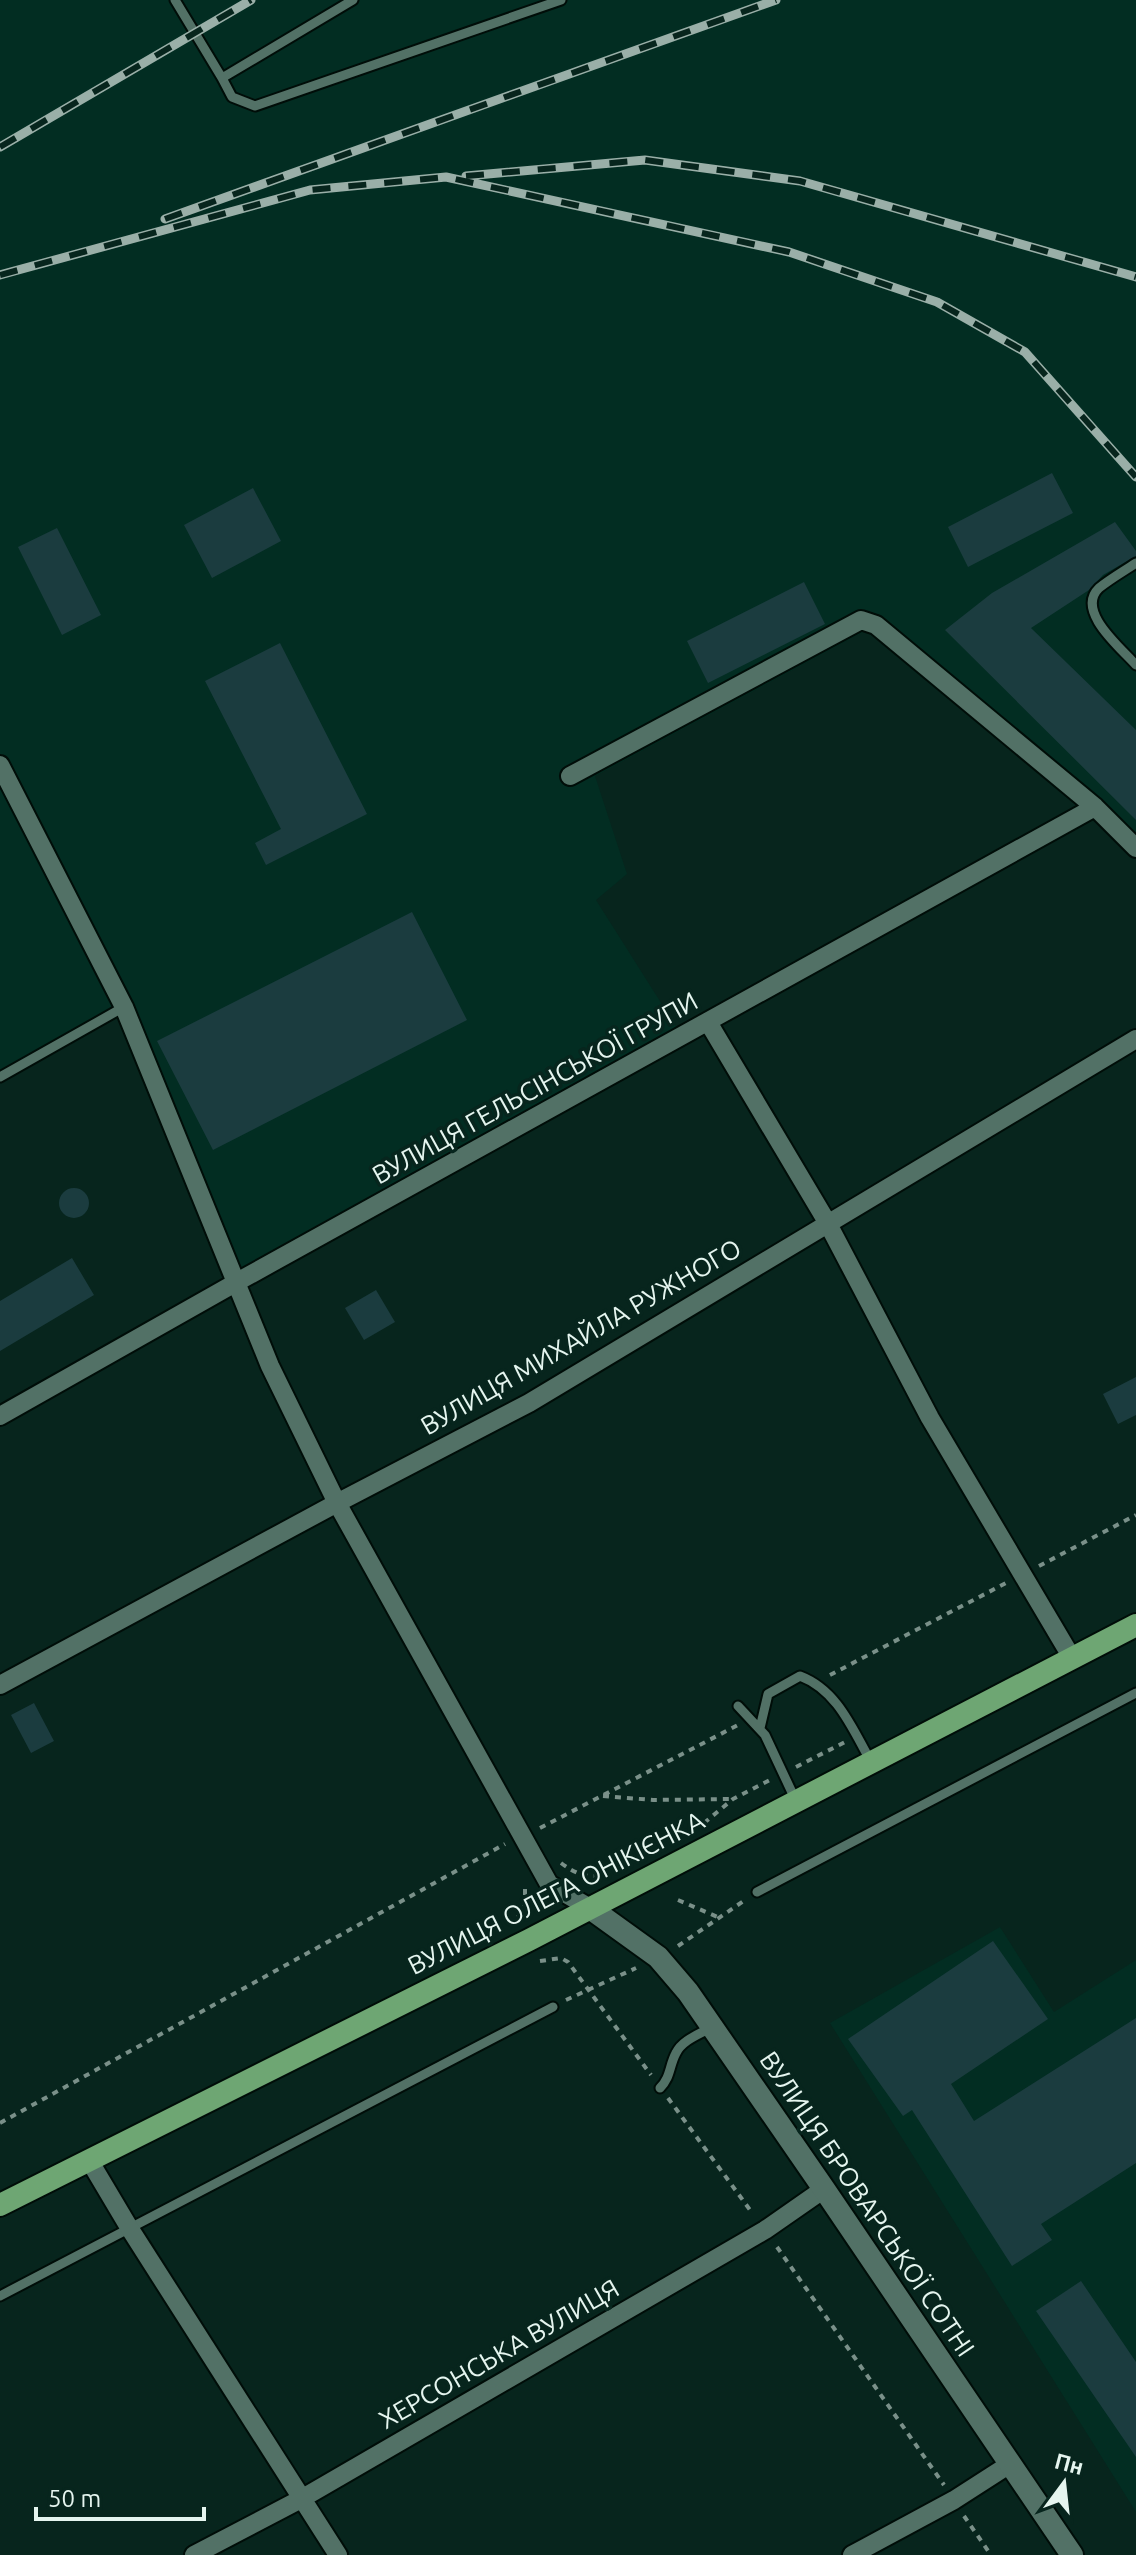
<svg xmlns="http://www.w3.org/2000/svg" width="1136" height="2555" viewBox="0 0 1136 2555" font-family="Ubuntu,sans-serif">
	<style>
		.built { fill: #022d22 }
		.building { fill: #1b3c3f }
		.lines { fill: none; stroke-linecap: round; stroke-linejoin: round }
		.service-casing { stroke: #000d08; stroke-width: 13 }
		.minor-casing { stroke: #000d08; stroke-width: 22 }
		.tertiary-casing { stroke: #000d08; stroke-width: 26 }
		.primary-casing { stroke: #000d08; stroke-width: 26 }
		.path { stroke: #7a9089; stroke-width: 4; stroke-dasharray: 6 6; stroke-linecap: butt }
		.service { stroke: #527166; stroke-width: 9 }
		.minor { stroke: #527166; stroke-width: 18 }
		.tertiary { stroke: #527166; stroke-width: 22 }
		.primary { stroke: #6ea673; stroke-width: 22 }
		.rail-casing { stroke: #9aafa8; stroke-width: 9 }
		.rail { stroke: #07251d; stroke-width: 6; stroke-dasharray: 18; stroke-linecap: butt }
		.labels { text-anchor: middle; stroke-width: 7; stroke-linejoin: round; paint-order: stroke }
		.street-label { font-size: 26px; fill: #e5f5ef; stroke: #07251d }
	</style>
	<rect width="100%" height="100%" fill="#07251d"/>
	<path class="built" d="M0 0H1136V848L876 625 595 776 627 874 596 900 682 1036 237 1282 124 1007 0 1077Z
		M1000 1927 1054 2012 1136 1960V2512L830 2023Z"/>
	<path class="building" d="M1052 473 1073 513 968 567 948 527Z
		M253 488 281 541 212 578 184 525Z
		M1115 522 1136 551V556L1103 575 1089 590 1031 628 1136 730V820L945 630 992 593Z
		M57 528 101 615 62 635 18 547Z
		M804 582 825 624 708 683 687 641Z
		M280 643 367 814 266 865 255 843 281 829 205 681Z
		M412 912 467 1020 213 1150 157 1041Z
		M59 1203a15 15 0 1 1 30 0a15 15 0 1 1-30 0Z
		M72 1258 94 1295 0 1351V1301Z
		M376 1290 395 1322 364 1340 345 1308Z
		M1136 1377V1415L1118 1424 1103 1394Z
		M34 1703 54 1741 31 1753 11 1715Z
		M993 1941 1048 2019 951 2084 974 2121 1136 2018V2163L1041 2224 1052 2240 1012 2266 912 2110 903 2116 848 2039Z
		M1081 2281 1136 2362V2457L1036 2311Z"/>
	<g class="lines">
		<g class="service-casing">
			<path id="service" d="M175 0 222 78 353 0
				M222 78 232 97 255 106 561 0
				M1136 563C1124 571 1110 579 1099 588 1075 611 1121 648 1136 665
				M0 1077 124 1007
				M738 1706 765 1735 796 1801
				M760 1728 768 1694 800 1676C837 1690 852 1728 870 1760
				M757 1892 1136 1693
				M660 2088C671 2077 669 2066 676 2053 682 2040 700 2034 712 2027
				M0 2296 553 2007"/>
		</g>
		<g class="minor-casing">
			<path id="minor" d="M0 765 124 1007 270 1366 337 1503 549 1884 590 1908
				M570 776 861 620 876 625 1095 807 1136 848
				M708 1022 827 1222 930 1418 1072 1658
				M0 1416 237 1282 1095 807
				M0 1685 337 1503 529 1403 1136 1039
				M89 2160 130 2229 338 2555
				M194 2555 301 2499 765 2230 824 2189
				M852 2555 954 2500 1010 2464"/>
		</g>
		<g class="tertiary-casing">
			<path id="tertiary" d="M590 1908 658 1957 688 1992 824 2189 1072 2555"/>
		</g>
		<g class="primary-casing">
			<path id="primary" d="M0 2205 529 1940 1136 1625"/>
		</g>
		<path class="path" d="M1039 1566 1136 1515
			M830 1675 1006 1583
			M796 1767 845 1742
			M603 1796 653 1800 730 1799
			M704 1823 733 1799 770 1780
			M540 1828 738 1725
			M561 1863C576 1874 586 1878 604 1875
			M678 1900 720 1918
			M518 1917 525 1905V1886
			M678 1946 745 1900
			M540 1961 561 1958 568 1962 651 2075
			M566 2000 636 1968
			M668 2098 753 2214
			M0 2123 505 1844
			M777 2247 944 2485
			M964 2516 991 2555"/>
		<use href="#service" class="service"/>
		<use href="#minor" class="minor"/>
		<use href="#tertiary" class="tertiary"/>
		<use href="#primary" class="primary"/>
		<g class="rail-casing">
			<path id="rail" d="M0 147 251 0
				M466 176 645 160 800 181 1136 277
				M165 219 776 0
				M0 275 310 190 446 177 789 252 937 302 1025 352 1136 477"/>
		</g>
		<use href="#rail" class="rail"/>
	</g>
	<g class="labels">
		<g class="street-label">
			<text transform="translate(535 1088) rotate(-29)" y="9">ВУЛИЦЯ ГЕЛЬСІНСЬКОЇ ГРУПИ</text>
			<text transform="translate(581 1337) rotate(-30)" y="9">ВУЛИЦЯ МИХАЙЛА РУЖНОГО</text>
			<text transform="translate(556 1893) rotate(-27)" y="9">ВУЛИЦЯ ОЛЕГА ОНІКІЄНКА</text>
			<text transform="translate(867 2204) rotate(56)" y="9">ВУЛИЦЯ БРОВАРСЬКОЇ СОТНІ</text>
			<text transform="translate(499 2354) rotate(-30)" y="9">ХЕРСОНСЬКА ВУЛИЦЯ</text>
		</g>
	</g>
	<g transform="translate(1064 2483) rotate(15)" stroke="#07251d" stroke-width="6" paint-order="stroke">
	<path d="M0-6L14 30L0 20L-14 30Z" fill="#e5f5ef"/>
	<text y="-12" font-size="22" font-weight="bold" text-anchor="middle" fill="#e5f5ef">Пн</text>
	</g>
	<path d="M36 2507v12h168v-12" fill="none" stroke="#e5f5ef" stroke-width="4"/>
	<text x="48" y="2507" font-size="24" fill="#e5f5ef" stroke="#07251d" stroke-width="6" paint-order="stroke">50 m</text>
</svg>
